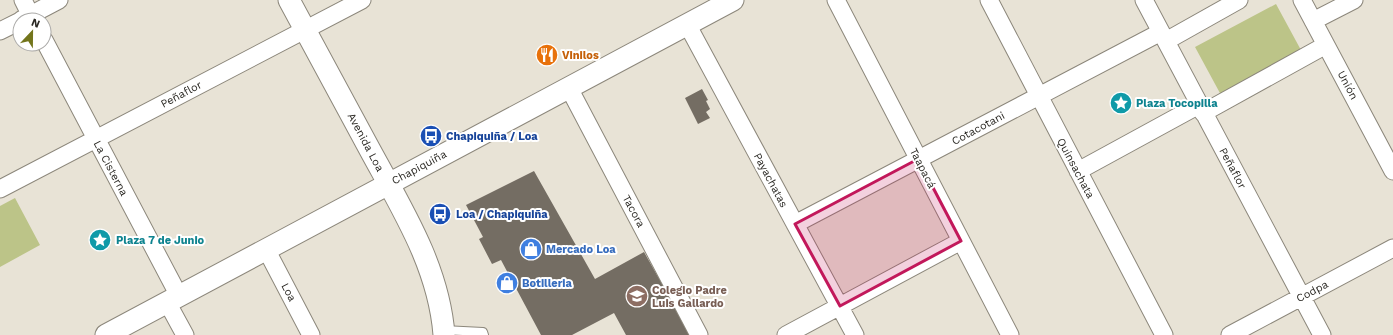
<svg xmlns="http://www.w3.org/2000/svg" width="1393" height="335" viewBox="0 0 1393 335" font-family="'Work Sans',sans-serif">
	<style>
		.green { fill: #bcc488 }
		.building { fill: #746d63 }
		.lines { fill: none; stroke-linecap: round; stroke-linejoin: round }
		.service-casing { stroke: #8c877b; stroke-width: 10 }
		.minor-casing { stroke: #8c877b; stroke-width: 19 }
		.tertiary-casing { stroke: #8c877b; stroke-width: 23 }
		.service { stroke: #fff; stroke-width: 8 }
		.minor { stroke: #fff; stroke-width: 17 }
		.tertiary { stroke: #fff; stroke-width: 21 }
		.marked { fill: #c2185b; fill-opacity: 0.2; stroke: #c2185b; stroke-width: 3; stroke-linejoin: round }
		.labels { text-anchor: middle; stroke-width: 4; stroke-linejoin: round; paint-order: stroke }
		.food-label { font-size: 11px; font-weight: bold; fill: #c56008; stroke: #fff; text-anchor: start }
		.street-label { font-size: 11px; fill: #2b2924; stroke: #fff }
		.culture-label { font-size: 11px; font-weight: bold; fill: #0d838f; stroke: #fff; text-anchor: start }
		.transit-label { font-size: 11px; font-weight: bold; fill: #164399; stroke: #fff; text-anchor: start }
		.shop-label { font-size: 11px; font-weight: bold; fill: #366cbe; stroke: #fff; text-anchor: start }
		.education-label { font-size: 11px; font-weight: bold; fill: #785e54; stroke: #fff; text-anchor: start }
	</style>
	<rect width="100%" height="100%" fill="#e8e3d6"/>
	<path class="green" d="M1276 4 1302 52 1221 95 1195 47Z
		M15 198 40 245 0 267V206Z"/>
	<path class="building" d="M702 89 708 100 706 101 710 109 706 112 710 118 698 124 685 98Z
		M534 171 595 279 644 252 691 335H626L614 313 572 335H541L501 260 492 264 479 239 483 237 466 205Z"/>
	<g class="lines">
		<g class="service-casing">
			<path id="service" d="M443 330 483 332 484 335"/>
		</g>
		<g class="minor-casing">
			<path id="minor" d="M23 0 33 20
				M836 0 1010 335
				M989 0 1164 335
				M1144 0 1322 335
				M1302 0 1393 171
				M21 20 59 0
				M1313 21 1354 0
				M687 24 855 335
				M0 31 20 21
				M44 40 179 296
				M1166 41 1239 0
				M569 88 699 335
				M1203 113 1326 45
				M1078 171 1199 105
				M0 189 362 0
				M795 224 1161 32
				M266 249 311 335
				M167 302 185 335
				M786 335 961 241
				M1230 335 1393 248"/>
		</g>
		<g class="tertiary-casing">
			<path id="tertiary" d="M289 0C316 50 343 100 370 150 402 209 439 267 444 335
				M106 335 733 0"/>
		</g>
		<use href="#service" class="service"/>
		<use href="#minor" class="minor"/>
		<use href="#tertiary" class="tertiary"/>
	</g>
	<path class="marked" d="M918 159 961 241 840 306 795 224Z"/>
	<defs>
		<g id="restaurant-disc" transform="scale(1.15)"><circle r="9.5" fill="#e8710a" stroke="#fff"/><path d="M-5-6h1v4h1v-4h1v4h1v-4h1v5L-1.5 .5V6h-2V.5L-5-1ZM5-6V6H3V1.5H1.5Q1.5-4 5-6Z" fill="#fff"/></g>
		<g id="sight-disc" transform="scale(1.15)"><circle r="9.5" fill="#0f9aa8" stroke="#fff"/><path d="M0-6L1.8-2.2L6-1.7L2.9 1.2L3.7 5.4L0 3.3L-3.7 5.4L-2.9 1.2L-6-1.7L-1.8-2.2Z" fill="#fff"/></g>
		<g id="bus-disc" transform="scale(1.15)"><circle r="9.5" fill="#1a4fb4" stroke="#fff"/><path d="M-5-6H5V4H4V6H2V4H-2V6H-4V4H-5ZM-3.5-4V0h7V-4ZM-3.5 1.2v1.5H-2V1.2ZM2 1.2v1.5H3.5V1.2Z" fill="#fff"/></g>
		<g id="shop-disc" transform="scale(1.15)"><circle r="9.5" fill="#3f7fe0" stroke="#fff"/><path d="M-5-2.5h2.3a2.7 3.5 0 0 1 5.4 0H5L5.5 6h-11ZM-1.5-2.5h3a1.5 2.3 0 0 0-3 0Z" fill="#fff"/></g>
		<g id="school-disc" transform="scale(1.15)"><circle r="9.5" fill="#8d6e63" stroke="#fff"/><path d="M0-5L7-2L0 1L-7-2ZM-4 1L0 2.5L4 1V4Q0 6-4 4Z" fill="#fff"/></g>
	</defs>
	<g fill-rule="evenodd">
		<use href="#restaurant-disc" x="547" y="55"/>
		<use href="#sight-disc" x="1121" y="103"/>
		<use href="#bus-disc" x="431" y="136"/>
		<use href="#bus-disc" x="440" y="214"/>
		<use href="#sight-disc" x="100" y="240"/>
		<use href="#shop-disc" x="531" y="249"/>
		<use href="#shop-disc" x="507" y="283"/>
		<use href="#school-disc" x="637" y="296"/>
	</g>
	<g class="labels">
		<g class="food-label">
			<text x="562" y="59">Vinilos</text>
		</g>
		<g class="street-label">
			<text transform="translate(1348 85) rotate(62)" y="4">Unión</text>
			<text transform="translate(181 94) rotate(-28)" y="4">Peñaflor</text>
			<text transform="translate(978 128) rotate(-28)" y="4">Cotacotani</text>
			<text transform="translate(366 142) rotate(62)" y="4">Avenida Loa</text>
			<text transform="translate(419 167) rotate(-28)" y="4">Chapiquiña</text>
			<text transform="translate(111 168) rotate(62)" y="4">La Cisterna</text>
			<text transform="translate(923 168) rotate(63)" y="4">Taapacá</text>
			<text transform="translate(1076 168) rotate(62)" y="4">Quinsachata</text>
			<text transform="translate(1233 168) rotate(62)" y="4">Peñaflor</text>
			<text transform="translate(771 180) rotate(62)" y="4">Payachatas</text>
			<text transform="translate(634 211) rotate(62)" y="4">Tacora</text>
			<text transform="translate(1312 291) rotate(-28)" y="4">Codpa</text>
			<text transform="translate(289 292) rotate(62)" y="4">Loa</text>
		</g>
		<g class="culture-label">
			<text x="1136" y="107">Plaza Tocopilla</text>
			<text x="116" y="244">Plaza 7 de Junio</text>
		</g>
		<g class="transit-label">
			<text x="446" y="140">Chapiquiña / Loa</text>
			<text x="456" y="218">Loa / Chapiquiña</text>
		</g>
		<g class="shop-label">
			<text x="546" y="253">Mercado Loa</text>
			<text x="522" y="287">Botilleria</text>
		</g>
		<g class="education-label">
			<text x="652" y="294">Colegio Padre<tspan x="652" dy="13">Luis Gallardo</tspan></text>
		</g>
	</g>
	<g transform="translate(32 32) rotate(22)"><circle r="19" fill="#ffffff" stroke="#aaa9a7"/>
	<path d="M0-3L7 15L0 10L-7 15Z" fill="#73751c"/>
	<text y="-6" font-size="11" font-weight="bold" text-anchor="middle" fill="#2b2924">N</text>
	</g>
</svg>
